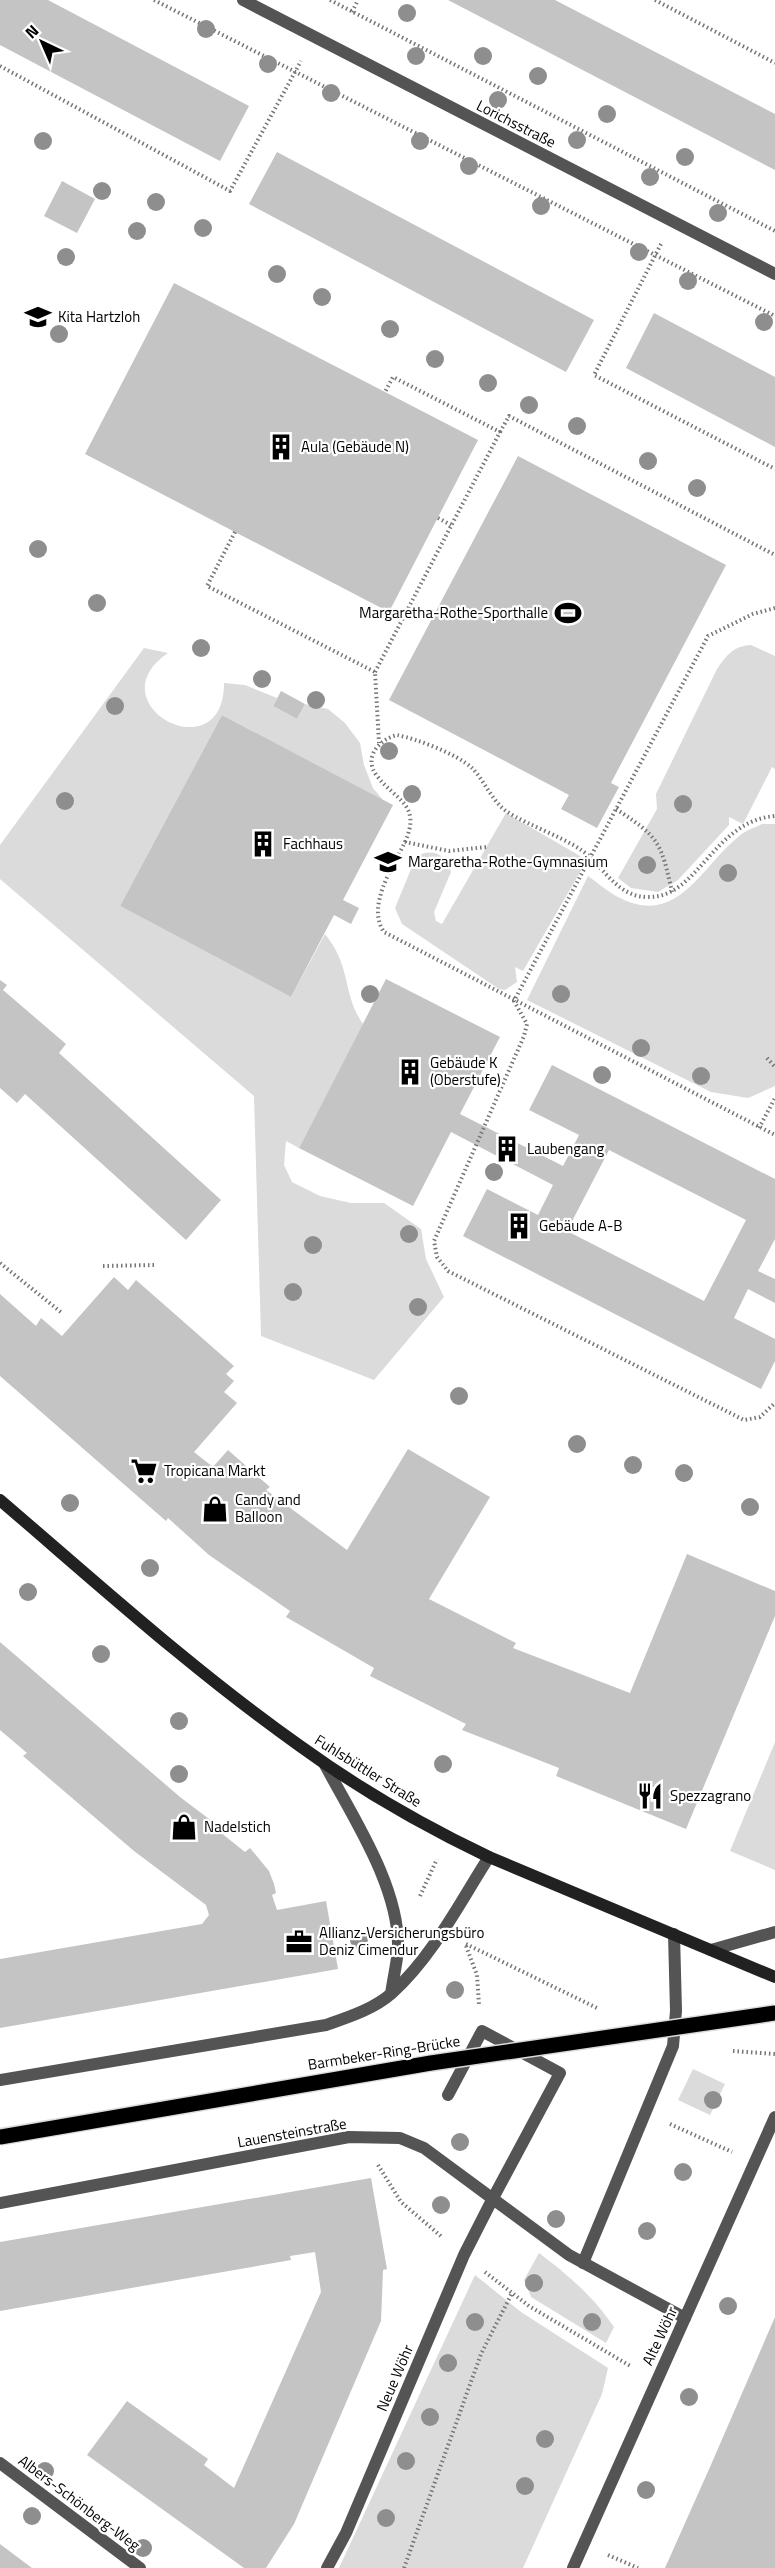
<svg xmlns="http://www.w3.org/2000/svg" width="775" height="2568" viewBox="0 0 775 2568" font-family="'Titillium Web',sans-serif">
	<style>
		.green { fill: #dbdbdb }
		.building { fill: #c4c4c4; fill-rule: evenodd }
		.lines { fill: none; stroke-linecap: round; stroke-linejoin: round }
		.path { stroke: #767676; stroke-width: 4; stroke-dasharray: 1.5 3; stroke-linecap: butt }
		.service { stroke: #545454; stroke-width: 12 }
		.minor { stroke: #545454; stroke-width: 12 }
		.tertiary { stroke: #545454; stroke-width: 12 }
		.secondary { stroke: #212121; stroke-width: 12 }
		.primary-bridge-casing { stroke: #dbdbdb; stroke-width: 18; stroke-linecap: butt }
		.primary-bridge { stroke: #000; stroke-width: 15 }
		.tree { fill: #8e8e8e }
		.labels { text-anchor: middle; stroke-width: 4.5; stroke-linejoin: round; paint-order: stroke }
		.street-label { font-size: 15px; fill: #000; stroke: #fff }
		.poi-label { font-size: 15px; fill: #000; stroke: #fff; text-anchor: start }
	</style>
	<rect width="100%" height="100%" fill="#fff"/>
	<path class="green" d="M751 645 775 656V769L772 767 743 824 729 817V825L678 880 658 892 631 888 618 878 657 809 656 794 717 669C727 655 733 646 751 645Z
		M144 648 168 653C93 704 224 774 224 683L245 685 277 698 273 706 297 719 305 704 328 709 345 723 360 743 364 765 373 788 383 800 222 715 120 906 291 997 325 934C352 967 342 994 363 1024L299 1148 286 1141 284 1165 292 1182 320 1196 351 1203H384L421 1229 426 1259 444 1297 374 1380 261 1336 254 1096 0 879V845Z
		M506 813 587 860 523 971 515 967 517 982 505 990 499 989 402 924 395 908 416 857C432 847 447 855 451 872L434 912 436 921 442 924Z
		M762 824H775V1086L748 1098 711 1092 527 1000 588 876C598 883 608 892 618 897 677 928 700 868 738 837 744 831 754 828 762 824Z
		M775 1742V1870L730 1851Z
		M693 2069 725 2084 710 2115 678 2100Z
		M539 2253C568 2275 593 2296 614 2327L606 2343 531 2297 524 2280Z
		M475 2275 521 2312 608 2368 602 2394 523 2568H339Z"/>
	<path class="building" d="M0 0H48L249 106 220 161 0 45Z
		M448 0H555L775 114V170Z
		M277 152 594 320 566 372 249 204Z
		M62 181 95 199 77 233 44 216Z
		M174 283 478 440 389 612 85 454Z
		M654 313 775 377V447L626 368Z
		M518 456 726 565 611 783 619 787 597 828 561 809 569 795 389 700Z
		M281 691 305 704 297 719 273 706Z
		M222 715 393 805 343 900 359 908 351 924 334 915 291 997 120 906Z
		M386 979 500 1037 460 1114 563 1166 579 1135 529 1110 552 1065 775 1179V1239L758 1271 775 1279V1303L748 1289 734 1318 775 1339V1361L761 1389 463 1236 487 1189 538 1215 553 1185 451 1132 413 1206 299 1148ZM609 1150 746 1220 704 1301 567 1231Z
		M0 980 7 985 3 990 66 1044 59 1053 221 1200 186 1240 25 1094 17 1103 0 1088Z
		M114 1277 128 1290 136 1280 234 1366 226 1374 234 1381 224 1392 237 1403 194 1452 213 1467 228 1450 270 1487 266 1490 347 1550 408 1449 490 1497 429 1599 516 1643 513 1648 630 1693 687 1554 775 1591V1616L686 1829 556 1776 559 1768 462 1730 466 1724 370 1676 374 1668 286 1617 290 1611 209 1555 168 1518 166 1521 0 1376V1294L36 1326 41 1318 62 1336Z
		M0 1642 180 1797 217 1825 215 1828 245 1852 250 1848 269 1871 274 1884 276 1893 272 1895 277 1910 326 1901 338 1969 0 2028V1959L202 1924 209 1915 206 1905 134 1851 23 1756 27 1753 0 1730Z
		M371 2178 387 2269 383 2270 381 2321 294 2524 266 2568H244L87 2455 127 2401 208 2459 204 2465 234 2488 321 2292 315 2252 290 2256 291 2260 0 2311V2242Z
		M775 2317V2568H665L710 2467Z
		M0 2544 32 2568H0Z"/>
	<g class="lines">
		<path class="path" d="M154 0 775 316
			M330 0 775 231
			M655 0 775 63
			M352 12 358 0
			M0 66 230 191 301 61
			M661 244 594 375 775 469
			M500 432 509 416 775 555
			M438 518 451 525
			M235 532 207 586 375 672 379 743
			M775 608 753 614 708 636 514 1001 527 1024 524 1036 434 1241 437 1257 448 1271 744 1420 760 1417 775 1403
			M375 672 500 432 393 377 385 392
			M616 809C659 837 661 842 672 892
			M405 842C422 804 395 800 377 776 363 758 378 740 397 735 417 739 457 754 472 768 484 780 492 801 506 811 528 826 573 840 590 857 607 874 622 898 649 897 699 897 713 821 775 816
			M486 847 449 851 405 842C393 867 366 906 384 932L775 1135
			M767 1058 775 1067
			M759 1128 775 1098
			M0 1263 62 1313
			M103 1266 155 1265
			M420 1896 437 1859
			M466 1944 597 2008
			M466 1946 477 1975 479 2005
			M733 2051 775 2054
			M670 2124 732 2152
			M378 2165 401 2202 442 2237
			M485 2272 529 2306 632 2367
			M608 2555 638 2568
			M404 2568 481 2354 512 2293"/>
		<path class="service" d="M448 2095 482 2031 560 2073 492 2200
			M583 2263 673 2046 676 2011 674 1934"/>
		<path class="minor" d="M243 0 775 274
			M324 1763C352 1816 400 1887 398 1949 397 1963 393 1979 391 1994
			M0 2080 326 2025C349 2017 374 2009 392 1993 433 1956 460 1902 489 1857
			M0 2203 349 2137 400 2138 424 2148 569 2255 685 2318
			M0 2463 140 2568
			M327 2568 346 2533 464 2255 492 2200"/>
		<path class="tertiary" d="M711 1950 775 1932
			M573 2568 775 2117"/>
		<path class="secondary" d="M0 1500C98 1584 195 1672 300 1746 358 1788 424 1826 489 1857L775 1977"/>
		<g class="primary-bridge-casing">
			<path id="primary-bridge" d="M0 2137 431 2063 775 2013"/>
		</g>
		<use href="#primary-bridge" class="primary-bridge"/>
	</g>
	<g class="tree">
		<circle cx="407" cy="13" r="9"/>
		<circle cx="206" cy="29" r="9"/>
		<circle cx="416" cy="56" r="9"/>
		<circle cx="483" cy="56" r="9"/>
		<circle cx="268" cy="64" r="9"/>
		<circle cx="538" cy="76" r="9"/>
		<circle cx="331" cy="93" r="9"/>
		<circle cx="498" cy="100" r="9"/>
		<circle cx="607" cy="114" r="9"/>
		<circle cx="577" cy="140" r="9"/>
		<circle cx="43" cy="141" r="9"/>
		<circle cx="420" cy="141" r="9"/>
		<circle cx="685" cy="157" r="9"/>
		<circle cx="469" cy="166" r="9"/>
		<circle cx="650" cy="177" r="9"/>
		<circle cx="102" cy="191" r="9"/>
		<circle cx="156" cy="202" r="9"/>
		<circle cx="541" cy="206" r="9"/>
		<circle cx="718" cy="213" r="9"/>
		<circle cx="203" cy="228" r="9"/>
		<circle cx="137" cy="231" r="9"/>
		<circle cx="639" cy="252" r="9"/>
		<circle cx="66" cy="257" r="9"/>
		<circle cx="277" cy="274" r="9"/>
		<circle cx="688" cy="281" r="9"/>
		<circle cx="322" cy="297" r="9"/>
		<circle cx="764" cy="322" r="9"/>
		<circle cx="390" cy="329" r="9"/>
		<circle cx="59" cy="334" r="9"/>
		<circle cx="435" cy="359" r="9"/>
		<circle cx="488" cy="383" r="9"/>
		<circle cx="529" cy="405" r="9"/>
		<circle cx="577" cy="426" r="9"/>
		<circle cx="648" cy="461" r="9"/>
		<circle cx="697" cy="488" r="9"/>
		<circle cx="38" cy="549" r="9"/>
		<circle cx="97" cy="603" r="9"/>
		<circle cx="201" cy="648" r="9"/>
		<circle cx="262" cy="679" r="9"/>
		<circle cx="316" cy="700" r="9"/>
		<circle cx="115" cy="706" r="9"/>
		<circle cx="389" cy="751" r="9"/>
		<circle cx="412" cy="794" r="9"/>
		<circle cx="65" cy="801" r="9"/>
		<circle cx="683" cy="804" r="9"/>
		<circle cx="647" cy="865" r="9"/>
		<circle cx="728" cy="873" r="9"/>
		<circle cx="370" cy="994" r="9"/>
		<circle cx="561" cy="994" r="9"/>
		<circle cx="641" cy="1048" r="9"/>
		<circle cx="602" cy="1075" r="9"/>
		<circle cx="701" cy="1076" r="9"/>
		<circle cx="494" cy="1172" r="9"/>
		<circle cx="409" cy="1234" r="9"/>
		<circle cx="313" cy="1245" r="9"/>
		<circle cx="293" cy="1292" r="9"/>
		<circle cx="418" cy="1307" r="9"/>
		<circle cx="459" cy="1396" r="9"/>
		<circle cx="577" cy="1444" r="9"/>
		<circle cx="633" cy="1465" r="9"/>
		<circle cx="684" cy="1473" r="9"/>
		<circle cx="70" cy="1503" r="9"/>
		<circle cx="750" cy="1507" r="9"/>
		<circle cx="150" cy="1568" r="9"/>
		<circle cx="28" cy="1592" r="9"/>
		<circle cx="101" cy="1654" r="9"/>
		<circle cx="179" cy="1721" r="9"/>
		<circle cx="443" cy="1764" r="9"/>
		<circle cx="179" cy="1774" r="9"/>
		<circle cx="359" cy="1940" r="9"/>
		<circle cx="455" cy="1990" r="9"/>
		<circle cx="713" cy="2100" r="9"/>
		<circle cx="460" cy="2142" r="9"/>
		<circle cx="683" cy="2172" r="9"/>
		<circle cx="441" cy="2205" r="9"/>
		<circle cx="556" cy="2219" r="9"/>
		<circle cx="647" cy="2231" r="9"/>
		<circle cx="534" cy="2283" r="9"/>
		<circle cx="728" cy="2306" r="9"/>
		<circle cx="475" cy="2322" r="9"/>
		<circle cx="592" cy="2322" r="9"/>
		<circle cx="448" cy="2363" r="9"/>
		<circle cx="689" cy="2397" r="9"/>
		<circle cx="430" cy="2417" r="9"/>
		<circle cx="545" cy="2439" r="9"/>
		<circle cx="406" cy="2461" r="9"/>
		<circle cx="45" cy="2471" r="9"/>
		<circle cx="525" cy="2486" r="9"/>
		<circle cx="646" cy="2490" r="9"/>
		<circle cx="32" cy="2516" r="9"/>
		<circle cx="386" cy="2518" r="9"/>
		<circle cx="143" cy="2548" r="9"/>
	</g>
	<defs>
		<g id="school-bare" transform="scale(2.07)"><path d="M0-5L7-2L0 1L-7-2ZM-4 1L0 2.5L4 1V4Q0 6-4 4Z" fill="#000" stroke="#fff" stroke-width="2.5" paint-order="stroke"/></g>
		<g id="building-bare" transform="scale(2.07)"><path d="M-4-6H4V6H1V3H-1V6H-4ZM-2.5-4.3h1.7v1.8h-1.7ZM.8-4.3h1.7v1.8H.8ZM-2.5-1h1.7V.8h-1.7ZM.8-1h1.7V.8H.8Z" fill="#000" stroke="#fff" stroke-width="2.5" paint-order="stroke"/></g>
		<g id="stadium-bare" transform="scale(2.07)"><path d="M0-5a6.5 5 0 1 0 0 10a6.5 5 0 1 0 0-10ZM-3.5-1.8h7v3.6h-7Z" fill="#000" stroke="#fff" stroke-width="2.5" paint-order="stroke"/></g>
		<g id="supermarket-bare" transform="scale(2.07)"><path d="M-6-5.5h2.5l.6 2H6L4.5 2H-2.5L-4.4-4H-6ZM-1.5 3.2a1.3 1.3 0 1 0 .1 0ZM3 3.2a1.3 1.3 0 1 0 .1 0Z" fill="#000" stroke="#fff" stroke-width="2.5" paint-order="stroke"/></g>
		<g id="shop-bare" transform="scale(2.07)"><path d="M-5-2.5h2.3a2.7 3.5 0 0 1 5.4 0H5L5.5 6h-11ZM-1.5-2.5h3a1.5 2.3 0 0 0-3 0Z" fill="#000" stroke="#fff" stroke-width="2.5" paint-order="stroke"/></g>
		<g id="restaurant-bare" transform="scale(2.07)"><path d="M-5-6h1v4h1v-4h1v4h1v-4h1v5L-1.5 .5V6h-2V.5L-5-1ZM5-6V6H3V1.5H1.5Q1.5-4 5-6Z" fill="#000" stroke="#fff" stroke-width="2.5" paint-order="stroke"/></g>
		<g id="office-bare" transform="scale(2.07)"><path d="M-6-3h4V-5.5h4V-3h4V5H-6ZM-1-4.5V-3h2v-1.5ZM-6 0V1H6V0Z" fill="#000" stroke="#fff" stroke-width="2.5" paint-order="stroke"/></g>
	</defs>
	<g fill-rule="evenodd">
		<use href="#school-bare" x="38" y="317"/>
		<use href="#building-bare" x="281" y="447"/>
		<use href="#stadium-bare" x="568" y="613"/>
		<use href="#building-bare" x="263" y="844"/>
		<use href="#school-bare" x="388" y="862"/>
		<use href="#building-bare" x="410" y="1072"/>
		<use href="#building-bare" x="507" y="1149"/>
		<use href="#building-bare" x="519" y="1226"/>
		<use href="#supermarket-bare" x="144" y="1471"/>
		<use href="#shop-bare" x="215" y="1509"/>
		<use href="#restaurant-bare" x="650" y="1796"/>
		<use href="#shop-bare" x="184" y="1827"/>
		<use href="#office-bare" x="299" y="1942"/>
	</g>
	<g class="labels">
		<g class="street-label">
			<text transform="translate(516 124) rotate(27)" y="5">Lorichsstraße</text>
			<text transform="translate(368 1771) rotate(32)" y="5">Fuhlsbüttler Straße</text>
			<text transform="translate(384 2053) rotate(-9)" y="5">Barmbeker-Ring-Brücke</text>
			<text transform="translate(292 2133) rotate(-10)" y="5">Lauensteinstraße</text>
			<text transform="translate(660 2336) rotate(-65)" y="5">Alte Wöhr</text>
			<text transform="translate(395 2378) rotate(-67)" y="5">Neue Wöhr</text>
			<text transform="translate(79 2503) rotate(37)" y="5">Albers-Schönberg-Weg</text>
		</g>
		<g class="poi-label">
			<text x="58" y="322">Kita Hartzloh</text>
			<text x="301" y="452">Aula (Gebäude N)</text>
			<text x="548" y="618" text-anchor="end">Margaretha-Rothe-Sporthalle</text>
			<text x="283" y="849">Fachhaus</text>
			<text x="408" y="867">Margaretha-Rothe-Gymnasium</text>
			<text x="430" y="1068">Gebäude K<tspan x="430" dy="17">(Oberstufe)</tspan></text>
			<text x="527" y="1154">Laubengang</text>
			<text x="539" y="1231">Gebäude A-B</text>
			<text x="164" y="1476">Tropicana Markt</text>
			<text x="235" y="1505">Candy and<tspan x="235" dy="17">Balloon</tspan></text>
			<text x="670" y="1801">Spezzagrano</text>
			<text x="204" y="1832">Nadelstich</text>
			<text x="319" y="1938">Allianz-Versicherungsbüro<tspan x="319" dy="17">Deniz Cimendur</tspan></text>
		</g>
	</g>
	<g transform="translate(42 42) rotate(316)" stroke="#ffffff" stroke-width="4.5" paint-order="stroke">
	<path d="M0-4.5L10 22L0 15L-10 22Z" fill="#000000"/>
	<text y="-9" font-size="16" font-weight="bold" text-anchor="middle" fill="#000000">N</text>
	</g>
</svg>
